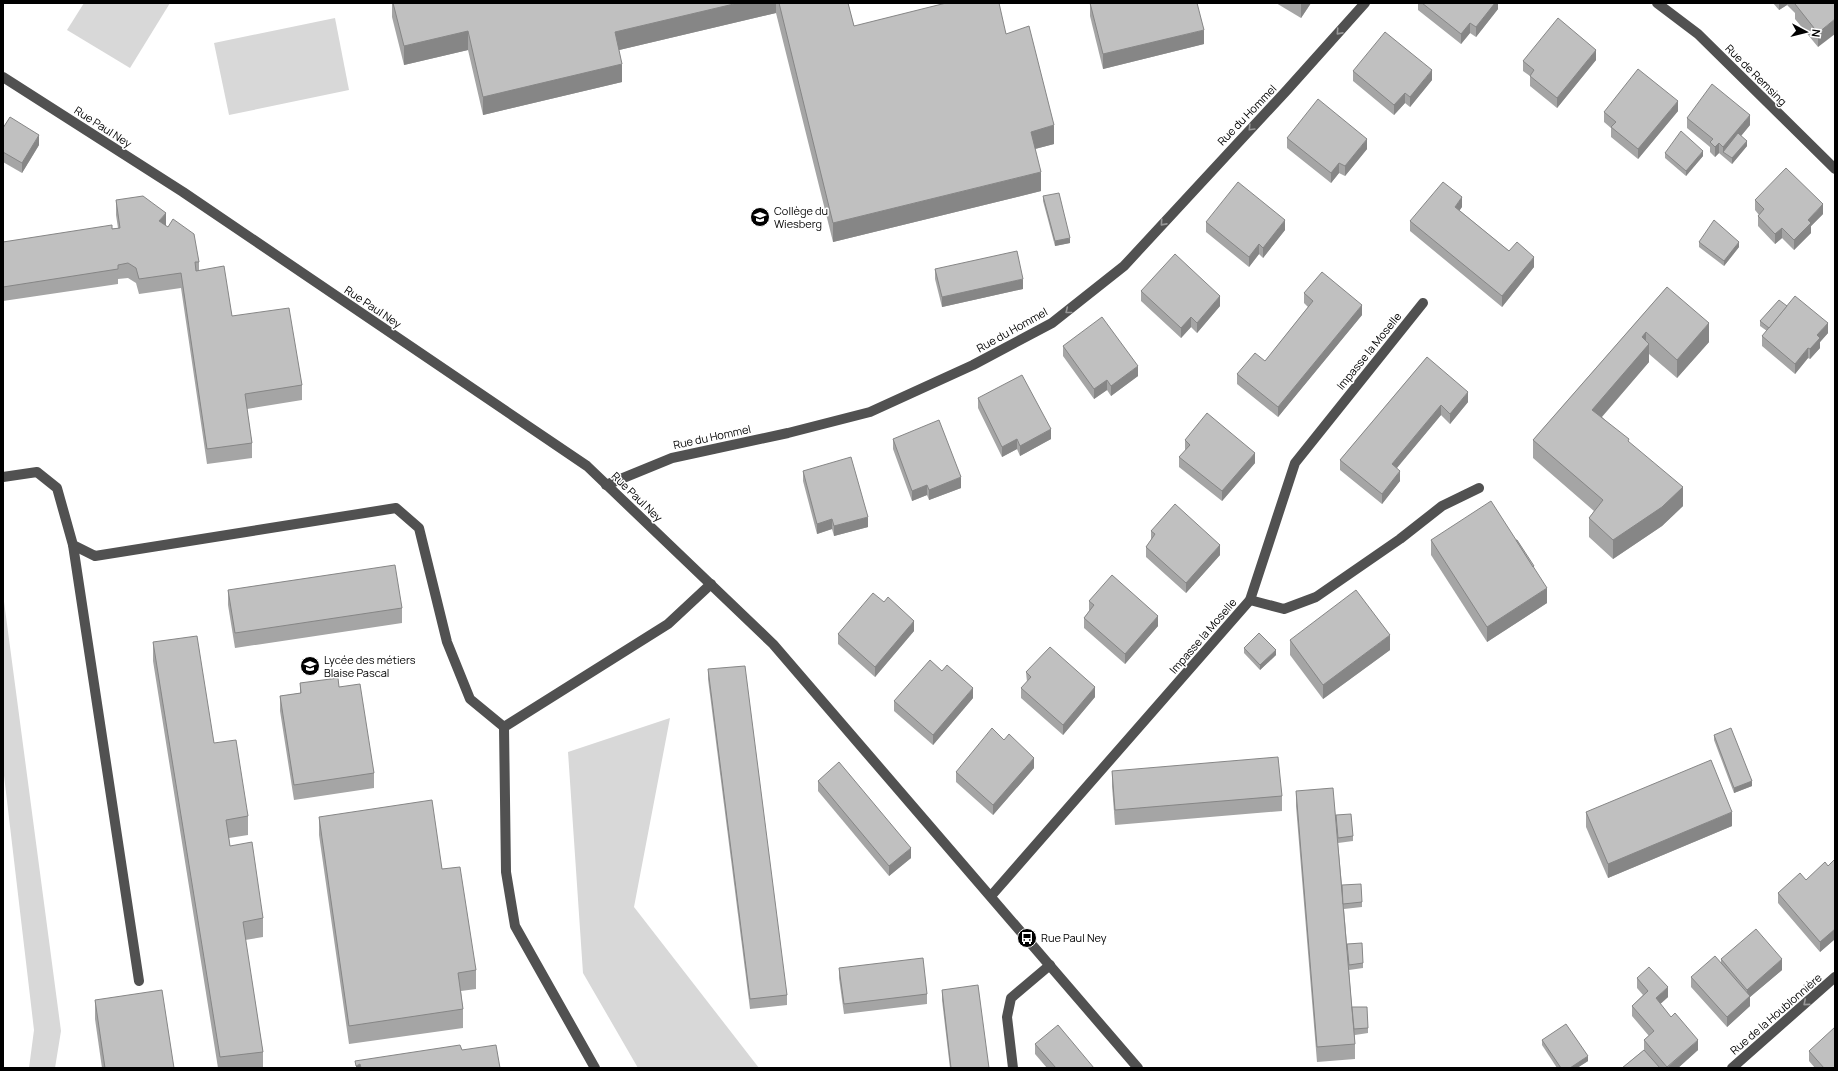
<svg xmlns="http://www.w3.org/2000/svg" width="1838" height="1071" viewBox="0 0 1838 1071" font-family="Manrope,sans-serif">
<rect width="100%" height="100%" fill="#fff"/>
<g fill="#d8d8d8">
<polygon points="84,3 170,3 130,68 67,30"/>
<polygon points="335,18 349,90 229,115 214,43"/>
<polygon points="3,594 61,1031 55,1068 29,1068 34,1030 3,767"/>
<polygon points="670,718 634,907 759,1068 638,1068 583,973 568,752"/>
</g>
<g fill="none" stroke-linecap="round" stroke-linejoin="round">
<g stroke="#515151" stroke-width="10">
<polyline points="1657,3 1698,34 1835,169"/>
<polyline points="3,77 183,192 587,466 773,644 1138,1068"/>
<polyline points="3,477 37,472 57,488 73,545 95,556 396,508 419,528 447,642 470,699 504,727"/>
<polyline points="606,485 672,458 788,433 870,412 973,365 1052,323 1124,266 1287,90 1365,3"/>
<polyline points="73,545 139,981"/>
<polyline points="1250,600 1284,609 1316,597 1400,539 1442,506 1479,488"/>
<polyline points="991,896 1250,600 1295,463 1423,303"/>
<polyline points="595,1068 515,926 506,872 504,727 668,624 711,584"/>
<polyline points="1013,1068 1007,1017 1011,998 1050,965"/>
<polyline points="1732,1068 1835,977"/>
</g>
</g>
<g fill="#a5a5a5">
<polygon points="392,3 848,3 854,26 1006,34 1054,144 1035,149 1041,191 833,242 776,13 619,50 622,82 483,115 468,50 404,65 392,17"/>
<polygon points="1090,3 1204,44 1103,69 1090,16"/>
<polygon points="1276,3 1311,3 1301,18"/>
<polygon points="1418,3 1498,3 1498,9 1476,37 1470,33 1461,44 1418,10"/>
<polygon points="1773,3 1835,3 1818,47 1795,19 1795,13 1787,5 1779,10"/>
<polygon points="1596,60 1557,108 1530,86 1530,76 1523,71 1523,61"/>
<polygon points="1353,71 1432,80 1410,107 1405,103 1394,115 1353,81"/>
<polygon points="1678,111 1638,159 1611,137 1611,128 1604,122 1604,112"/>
<polygon points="1687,118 1750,125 1741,136 1747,146 1732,164 1719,153 1715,157 1710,152 1710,147 1687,128"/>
<polygon points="3,128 39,145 22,173 3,162"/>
<polygon points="1287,138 1367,149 1345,176 1339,173 1331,183 1287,148"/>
<polygon points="1665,153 1703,156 1686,176 1665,158"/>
<polygon points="1043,196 1070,243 1055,246 1043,201"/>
<polygon points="116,200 166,226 199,262 199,271 232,316 302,385 302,400 247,409 252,443 252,458 207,464 181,288 139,294 136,283 128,278 118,279 118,284 3,301 3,242 118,228 116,215"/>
<polygon points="1755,200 1823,214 1811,226 1811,233 1794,250 1782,238 1775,244 1758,226 1758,216 1759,215 1755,210"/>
<polygon points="1462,207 1459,210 1509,251 1534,267 1502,307 1410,231 1410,221"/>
<polygon points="1206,222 1285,230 1263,258 1259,254 1249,267 1206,232"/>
<polygon points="1699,242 1739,247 1724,266 1699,247"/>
<polygon points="935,269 1023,289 942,307 935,279"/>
<polygon points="1667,287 1709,342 1677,378 1649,354 1649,362 1602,417 1629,442 1683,506 1662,526 1613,559 1589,537 1589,518 1594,511 1533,458 1533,440"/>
<polygon points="1141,291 1220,306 1197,333 1191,327 1181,338 1141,301"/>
<polygon points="1304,293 1362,315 1278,417 1237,384 1237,374 1265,361 1308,307 1304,303"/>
<polygon points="1787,306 1828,333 1820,342 1820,348 1810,359 1808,358 1795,374 1762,346 1762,336 1767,331 1760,326 1760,321"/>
<polygon points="1063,346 1138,376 1111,396 1107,390 1094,399 1063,356"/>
<polygon points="1427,357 1468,402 1450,424 1441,415 1415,446 1396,468 1400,481 1382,504 1340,470 1340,460"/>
<polygon points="978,398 1051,439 1020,456 1017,449 1002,457 978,408"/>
<polygon points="893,439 961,488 929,500 927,495 912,501 893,449"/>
<polygon points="1185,440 1255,463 1222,501 1179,467 1179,457 1185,451"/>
<polygon points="803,471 868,527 834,536 832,529 817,534 803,481"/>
<polygon points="1151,531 1220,555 1186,593 1146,557 1146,547 1151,541"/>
<polygon points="1431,540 1534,568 1547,603 1487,642 1431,555"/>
<polygon points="228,590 402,608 402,623 235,648 228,605"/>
<polygon points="1089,601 1158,626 1125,664 1084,628 1084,618 1089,611"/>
<polygon points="884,602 914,631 875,677 838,644 838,634"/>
<polygon points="1290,640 1390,650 1323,699 1290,655"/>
<polygon points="153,642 214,743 248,816 248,835 229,838 230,846 263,918 263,937 245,940 263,1052 263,1068 218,1068 153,661"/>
<polygon points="1244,648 1276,655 1260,670 1244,653"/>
<polygon points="708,669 787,995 787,1005 750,1009 708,679"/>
<polygon points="1026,672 1095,697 1063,735 1021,698 1021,688 1027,682"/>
<polygon points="300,683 339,687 374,773 374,788 294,800 280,711 280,696 300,693"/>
<polygon points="973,698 933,745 894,711 894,701"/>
<polygon points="1714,735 1752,786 1734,793 1714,740"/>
<polygon points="1034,768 993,815 956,782 956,772"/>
<polygon points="1112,771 1282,796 1282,811 1115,825 1112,786"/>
<polygon points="818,781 911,858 889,876 818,791"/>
<polygon points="1296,791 1336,815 1353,836 1353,841 1338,843 1342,885 1362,902 1362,907 1344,909 1347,944 1363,963 1363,968 1349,970 1352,1007 1368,1028 1368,1033 1355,1035 1355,1059 1317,1062 1296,806"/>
<polygon points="1586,812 1732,826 1608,878 1586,827"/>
<polygon points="319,817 442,869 476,970 476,989 461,991 463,1009 463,1028 349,1044 319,835"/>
<polygon points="1835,859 1835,939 1820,952 1778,903 1778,893 1806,880 1828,866"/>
<polygon points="1721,959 1782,970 1750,997 1750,1006 1727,1027 1691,987 1691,977 1721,962"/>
<polygon points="839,968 927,994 927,1004 844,1014 839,978"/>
<polygon points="1637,978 1668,997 1660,1004 1698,1050 1678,1068 1622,1068 1644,1050 1644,1040 1649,1036 1632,1016 1632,1006 1643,995 1637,988"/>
<polygon points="942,990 989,1068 950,1068 942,1000"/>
<polygon points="95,1000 174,1068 102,1068 95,1019"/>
<polygon points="1542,1040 1588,1061 1577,1068 1557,1068 1542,1045"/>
<polygon points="1035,1044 1094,1068 1047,1068 1035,1054"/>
<polygon points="1809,1051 1835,1068 1815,1068 1809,1061"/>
</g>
<g fill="#868686">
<polygon points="738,3 776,3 776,13 615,51 615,32"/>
<polygon points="1301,3 1311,3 1301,18"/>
<polygon points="1495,3 1498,3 1498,9 1476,37 1476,27"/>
<polygon points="1779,3 1787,3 1787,5 1779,10"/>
<polygon points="1835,19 1835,34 1818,47 1818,33"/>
<polygon points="1470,23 1470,33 1461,44 1461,34"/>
<polygon points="1204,30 1204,44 1103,69 1103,54"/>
<polygon points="468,31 468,50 404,65 404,46"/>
<polygon points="1596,50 1596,60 1557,108 1557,98"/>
<polygon points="622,64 622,82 483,115 483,97"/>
<polygon points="1432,70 1432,80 1410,107 1410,97"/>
<polygon points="1405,93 1405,103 1394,115 1394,105"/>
<polygon points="1678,101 1678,111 1638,159 1638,149"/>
<polygon points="1750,115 1750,125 1726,154 1723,152 1723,157 1723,147"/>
<polygon points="1054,125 1054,144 1031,150 1031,132"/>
<polygon points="39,135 39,145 22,173 22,163"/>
<polygon points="1367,139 1367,149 1345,176 1345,166"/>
<polygon points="1747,141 1747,146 1732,164 1732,158"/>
<polygon points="1719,143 1719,153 1715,157 1715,147"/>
<polygon points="1703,151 1703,156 1686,176 1686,171"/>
<polygon points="1339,163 1339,173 1331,183 1331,173"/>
<polygon points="1041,172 1041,191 833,242 833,223"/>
<polygon points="1462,197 1462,207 1455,217 1455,207"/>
<polygon points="1823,204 1823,214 1811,226 1811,233 1794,250 1794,240 1808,220"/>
<polygon points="166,213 166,227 159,221"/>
<polygon points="1285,220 1285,230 1263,258 1263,248"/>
<polygon points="1782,228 1782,238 1775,244 1775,234"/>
<polygon points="1070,238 1070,243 1055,246 1055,241"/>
<polygon points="1739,242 1739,247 1724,266 1724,261"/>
<polygon points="1259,244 1259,254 1249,267 1249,257"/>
<polygon points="1534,257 1534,267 1502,307 1502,296"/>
<polygon points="1023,279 1023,289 942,307 942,297"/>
<polygon points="1220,296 1220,306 1197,333 1197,323"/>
<polygon points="1362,305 1362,315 1278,417 1278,407"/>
<polygon points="1191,317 1191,327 1181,338 1181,328"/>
<polygon points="1709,323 1709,342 1677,378 1677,360"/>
<polygon points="1828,323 1828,333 1820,342 1820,348 1810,359 1810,349 1817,335"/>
<polygon points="1646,332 1646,347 1649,344 1649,362 1592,428 1592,410 1642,337"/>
<polygon points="1808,348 1808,358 1795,374 1795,364"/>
<polygon points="1138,366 1138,376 1111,396 1111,386"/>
<polygon points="1107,380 1107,390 1094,399 1094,389"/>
<polygon points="1468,392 1468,402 1450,424 1450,414"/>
<polygon points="1441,405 1441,415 1392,474 1392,464"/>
<polygon points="1051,429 1051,439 1020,456 1020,446"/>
<polygon points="1017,439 1017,449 1002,457 1002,447"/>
<polygon points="1255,453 1255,463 1222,501 1222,491"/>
<polygon points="1400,471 1400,481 1382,504 1382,494"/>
<polygon points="961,477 961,488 929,500 929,490"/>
<polygon points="927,485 927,495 912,501 912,491"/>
<polygon points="1683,487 1683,506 1662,526 1613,559 1613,540"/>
<polygon points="868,517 868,527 834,536 834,526"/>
<polygon points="832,519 832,529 817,534 817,524"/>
<polygon points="1220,545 1220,555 1186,593 1186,583"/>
<polygon points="1547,588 1547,603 1487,642 1487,627"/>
<polygon points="1158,616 1158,626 1125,664 1125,654"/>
<polygon points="914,621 914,631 875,677 875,667"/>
<polygon points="1390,635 1390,650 1323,699 1323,685"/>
<polygon points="1276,650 1276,655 1260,670 1260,665"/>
<polygon points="1095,687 1095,697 1063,735 1063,725"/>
<polygon points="973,688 973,698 933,745 933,735"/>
<polygon points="1034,758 1034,768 993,815 993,805"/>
<polygon points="1752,781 1752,786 1734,793 1734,788"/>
<polygon points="1732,812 1732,826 1608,878 1608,864"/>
<polygon points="911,848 911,858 889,876 889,866"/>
<polygon points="1835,929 1835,939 1820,952 1820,942"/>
<polygon points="1782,959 1782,970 1750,997 1750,1006 1727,1027 1727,1017 1747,998 1747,990"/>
<polygon points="1668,987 1668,997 1656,1008 1656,998"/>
<polygon points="1698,1040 1698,1050 1678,1068 1667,1068"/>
<polygon points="1588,1056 1588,1061 1577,1068 1570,1068"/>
<polygon points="360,1064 360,1068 356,1068 356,1066"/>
</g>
<g fill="#c0c0c0" stroke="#868686">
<polygon points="393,3 738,3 615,32 622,64 483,97 468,31 404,46"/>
<polygon points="779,3 848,3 854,26 946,3 999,3 1006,34 1029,26 1054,125 1031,132 1041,172 833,223"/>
<polygon points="1090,3 1197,3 1204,30 1103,54"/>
<polygon points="1422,3 1495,3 1476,27 1470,23 1461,34"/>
<polygon points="1797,3 1835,3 1835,19 1818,33 1795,4"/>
<polygon points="1558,18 1596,50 1557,98 1530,76 1534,70 1523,61"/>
<polygon points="1385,32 1432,70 1410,97 1405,93 1394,105 1353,71"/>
<polygon points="1638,69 1678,101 1638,149 1611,127 1616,122 1604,112"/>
<polygon points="1712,84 1750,115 1723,147 1719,143 1715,147 1710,142 1713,139 1687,118"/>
<polygon points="1318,99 1367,139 1345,166 1339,163 1331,173 1287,138"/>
<polygon points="10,117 39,135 22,163 3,152 3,128"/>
<polygon points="1681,131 1703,151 1686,171 1665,153"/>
<polygon points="1738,133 1747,141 1732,158 1723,152"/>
<polygon points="1786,168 1823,204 1808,220 1811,223 1794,240 1782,228 1775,234 1758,216 1764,209 1755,200"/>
<polygon points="1238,182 1285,220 1263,248 1259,244 1249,257 1206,222"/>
<polygon points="1443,182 1462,197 1455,207 1509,251 1517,242 1534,257 1502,296 1410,221"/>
<polygon points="1059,193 1070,238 1055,241 1043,196"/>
<polygon points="143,196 166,213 159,221 168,227 173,219 194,234 199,262 195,262 196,271 224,266 232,316 289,308 302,385 245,394 252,443 207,449 181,273 139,279 136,268 128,263 118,265 118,269 3,287 3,242 112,225 112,229 120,228 116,200"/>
<polygon points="1714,220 1739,242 1724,261 1699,242"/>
<polygon points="1017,251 1023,279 942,297 935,269"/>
<polygon points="1175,254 1220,296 1197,323 1191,317 1181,328 1141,291"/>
<polygon points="1322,272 1362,305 1278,407 1237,374 1255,353 1265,361 1313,301 1304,293"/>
<polygon points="1667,287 1709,323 1677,360 1646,332 1642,337 1649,344 1592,410 1629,439 1628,441 1683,487 1662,507 1613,540 1589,518 1603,500 1533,440"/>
<polygon points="1795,296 1828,323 1817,335 1820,338 1810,349 1808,348 1795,364 1762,336"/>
<polygon points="1779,300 1787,306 1769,328 1760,321"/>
<polygon points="1102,317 1138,366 1111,386 1107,380 1094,389 1063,346"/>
<polygon points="1427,357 1468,392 1450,414 1441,405 1415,436 1392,464 1400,471 1382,494 1340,460"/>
<polygon points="1022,375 1051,429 1020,446 1017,439 1002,447 978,398"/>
<polygon points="1207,413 1255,453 1222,491 1179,457 1190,445 1185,440"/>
<polygon points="939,420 961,477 929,490 927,485 912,491 893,439"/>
<polygon points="851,457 868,517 834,526 832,519 817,524 803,471"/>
<polygon points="1491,501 1547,588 1487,627 1431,540"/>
<polygon points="1175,504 1220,545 1186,583 1146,547 1155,534 1151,531"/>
<polygon points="1516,540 1517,540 1534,566 1533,567"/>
<polygon points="395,565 402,608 235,633 228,590"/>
<polygon points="1112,575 1158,616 1125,654 1084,618 1094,605 1089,601"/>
<polygon points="1356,590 1390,635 1323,685 1290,640"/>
<polygon points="873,593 884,602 888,597 914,621 875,667 838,634"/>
<polygon points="1259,633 1276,650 1260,665 1244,648"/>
<polygon points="197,636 214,743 236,740 248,816 226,820 230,846 252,842 263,918 243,922 263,1052 220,1057 153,642"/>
<polygon points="1050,647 1095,687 1063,725 1021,688 1031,677 1026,672"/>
<polygon points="930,660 942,671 947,665 973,688 933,735 894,701"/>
<polygon points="745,666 787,995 750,999 708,669"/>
<polygon points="338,678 339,687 360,684 374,773 294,785 280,696 301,693 300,683"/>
<polygon points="992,728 1004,740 1009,734 1034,758 993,805 956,772"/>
<polygon points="1731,728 1752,781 1734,788 1714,735"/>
<polygon points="1278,757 1282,796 1115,810 1112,771"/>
<polygon points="1711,760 1732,812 1608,864 1586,812"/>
<polygon points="839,762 911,848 889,866 818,781"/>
<polygon points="1333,788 1355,1044 1317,1047 1296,791"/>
<polygon points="432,800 442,869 460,867 476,970 458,973 463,1009 349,1026 319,817"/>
<polygon points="1351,814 1353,836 1338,838 1336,815"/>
<polygon points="1835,859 1835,929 1820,942 1778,893 1800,873 1806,880 1825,862 1828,866"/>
<polygon points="1361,884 1362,902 1343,904 1342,885"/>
<polygon points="1756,929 1782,959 1747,990 1721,959"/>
<polygon points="1362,943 1363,963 1349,965 1347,944"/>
<polygon points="1715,956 1750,996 1727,1017 1691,977"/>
<polygon points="923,958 927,994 844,1004 839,968"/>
<polygon points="1649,967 1668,987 1656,998 1671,1017 1675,1013 1698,1040 1667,1067 1644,1040 1654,1031 1632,1006 1648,991 1637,978"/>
<polygon points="978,985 989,1068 951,1068 942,990"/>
<polygon points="162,990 174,1068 105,1068 95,1000"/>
<polygon points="1352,1007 1367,1007 1368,1028 1354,1029"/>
<polygon points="1566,1024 1588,1056 1570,1068 1561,1068 1542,1040"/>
<polygon points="1058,1025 1094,1068 1056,1068 1035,1044"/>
<polygon points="1835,1027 1835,1068 1824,1068 1809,1051"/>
<polygon points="460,1045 462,1050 496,1045 500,1068 361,1068 360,1064 356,1066 355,1061"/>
<polygon points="1644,1050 1660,1068 1622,1068"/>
</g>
<defs><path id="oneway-chevron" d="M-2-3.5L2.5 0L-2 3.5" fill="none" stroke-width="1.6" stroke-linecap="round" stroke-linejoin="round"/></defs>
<g stroke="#979797">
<use href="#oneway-chevron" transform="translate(1339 32) rotate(132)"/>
<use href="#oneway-chevron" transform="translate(1251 128) rotate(134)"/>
<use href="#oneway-chevron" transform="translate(1163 223) rotate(132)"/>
<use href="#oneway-chevron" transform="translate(1068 311) rotate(141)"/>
<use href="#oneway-chevron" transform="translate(1806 1003) rotate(139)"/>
</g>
<defs>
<symbol id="school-disc" viewBox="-11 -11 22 22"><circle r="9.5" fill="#000" stroke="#fff"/><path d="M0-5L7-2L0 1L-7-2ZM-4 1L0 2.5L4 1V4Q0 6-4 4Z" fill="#fff"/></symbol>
<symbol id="bus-disc" viewBox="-11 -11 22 22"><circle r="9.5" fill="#000" stroke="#fff"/><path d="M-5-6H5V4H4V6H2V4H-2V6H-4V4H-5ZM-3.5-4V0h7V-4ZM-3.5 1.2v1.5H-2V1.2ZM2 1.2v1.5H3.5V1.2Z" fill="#fff"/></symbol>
</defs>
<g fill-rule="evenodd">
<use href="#school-disc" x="749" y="206" width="22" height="22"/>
<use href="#school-disc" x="299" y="655" width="22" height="22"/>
<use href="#bus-disc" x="1016" y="927" width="22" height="22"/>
</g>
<g text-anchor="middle" stroke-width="3" stroke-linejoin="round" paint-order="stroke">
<g font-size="11" fill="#000" stroke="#fff">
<text transform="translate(1756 75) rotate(45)" y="4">Rue de Remsing</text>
<text transform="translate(1247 115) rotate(-46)" y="4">Rue du Hommel</text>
<text transform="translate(103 127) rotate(33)" y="4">Rue Paul Ney</text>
<text transform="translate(373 307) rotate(34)" y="4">Rue Paul Ney</text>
<text transform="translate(1012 330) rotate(-29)" y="4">Rue du Hommel</text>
<text transform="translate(1369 351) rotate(-51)" y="4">Impasse la Moselle</text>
<text transform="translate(712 437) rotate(-12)" y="4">Rue du Hommel</text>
<text transform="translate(637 497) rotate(44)" y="4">Rue Paul Ney</text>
<text transform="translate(1203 636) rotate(-49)" y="4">Impasse la Moselle</text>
<text transform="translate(1776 1014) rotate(-41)" y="4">Rue de la Houblonnière</text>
</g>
<g font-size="11" fill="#000" stroke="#fff" text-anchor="start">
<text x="774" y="215">Collège du<tspan x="774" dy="13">Wiesberg</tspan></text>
<text x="324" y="664">Lycée des métiers<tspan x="324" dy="13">Blaise Pascal</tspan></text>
<text x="1041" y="942">Rue Paul Ney</text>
</g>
</g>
<rect width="1838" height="1071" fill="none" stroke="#000000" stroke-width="8"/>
<g transform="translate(1806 32) rotate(97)" stroke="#ffffff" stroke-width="3" paint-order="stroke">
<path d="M0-3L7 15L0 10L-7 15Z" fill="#000000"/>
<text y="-6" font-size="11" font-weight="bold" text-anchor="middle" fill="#000000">N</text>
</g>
</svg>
